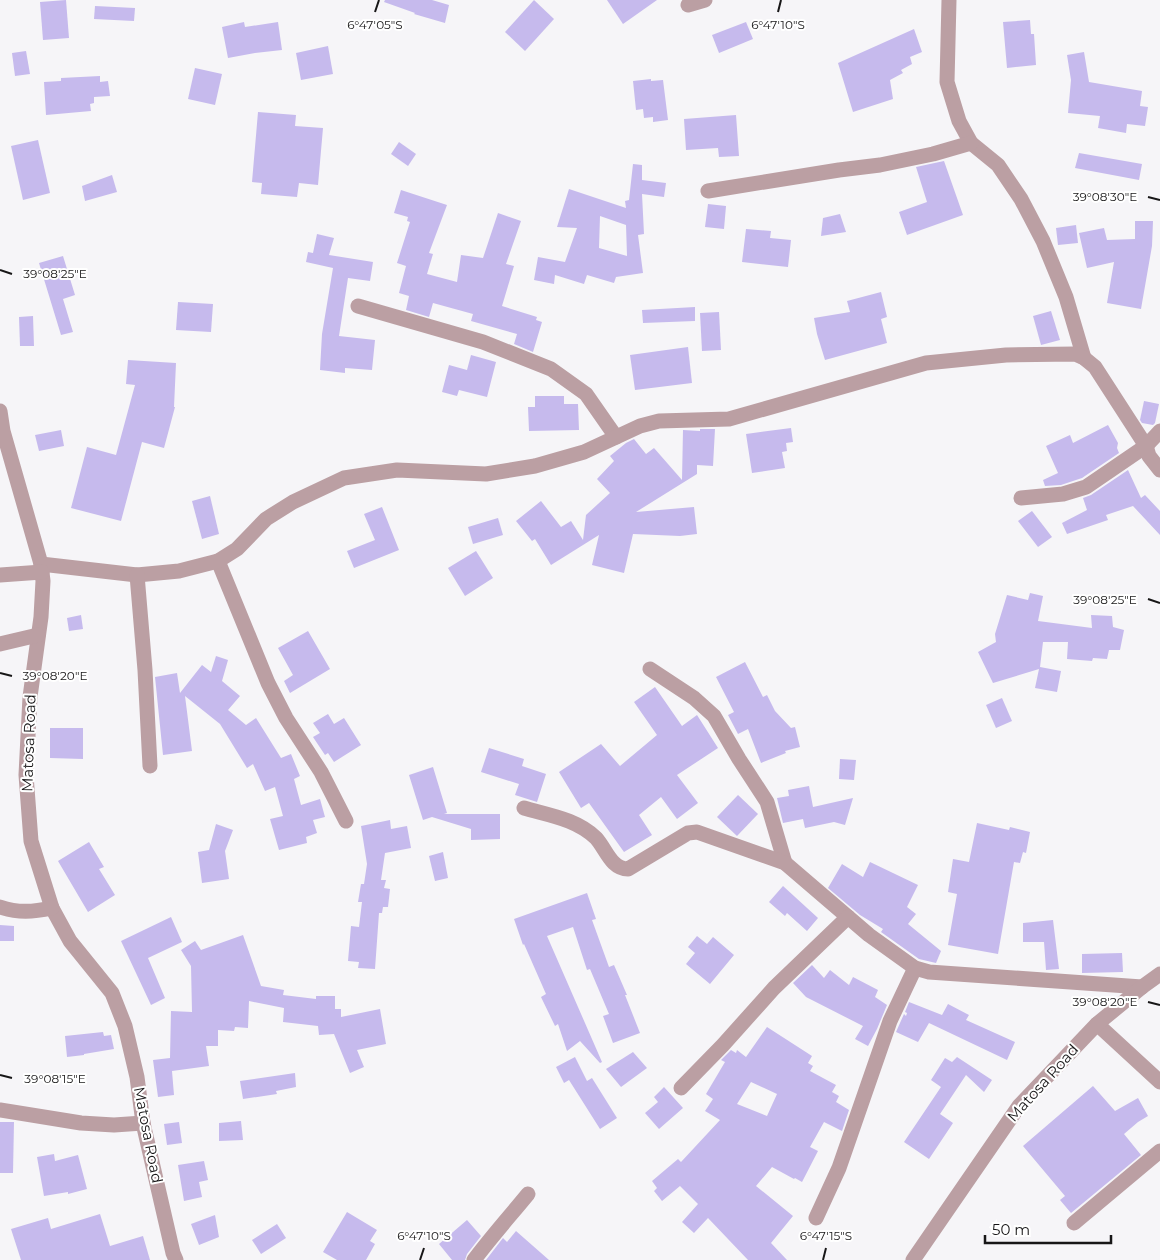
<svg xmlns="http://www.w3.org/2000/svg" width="1160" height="1260" viewBox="0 0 1160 1260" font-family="Montserrat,sans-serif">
<rect width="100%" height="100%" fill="#f6f5f8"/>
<g fill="#c6baed" fill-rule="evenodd">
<polygon points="66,0 69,38 43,40 40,2"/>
<polygon points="385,0 432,0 449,5 445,23 414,14 415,13 384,2"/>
<polygon points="534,0 554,19 525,51 505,32"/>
<polygon points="607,0 657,0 623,24"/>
<polygon points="95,6 135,8 134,21 94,19"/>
<polygon points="1030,20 1031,34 1034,34 1036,65 1007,68 1003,22"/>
<polygon points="244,22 245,27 278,22 282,50 255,53 228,58 222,27"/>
<polygon points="746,22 753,39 719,53 712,35"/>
<polygon points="914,29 922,52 910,57 912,64 901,70 903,73 890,80 893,99 853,112 838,63"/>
<polygon points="328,46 333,74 301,80 296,53"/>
<polygon points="26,51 30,74 15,76 12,53"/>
<polygon points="1084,52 1089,82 1142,91 1140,106 1148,107 1145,126 1127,124 1126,133 1098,128 1100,116 1068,113 1071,80 1067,55"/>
<polygon points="195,68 222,74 215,105 188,99"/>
<polygon points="100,76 100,82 108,81 110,96 94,97 94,103 90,104 91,111 46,115 44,82 61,81 61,78"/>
<polygon points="651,79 651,81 663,80 668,120 653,122 653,117 644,118 643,109 636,110 633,81"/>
<polygon points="258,112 296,115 295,126 323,128 318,185 299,183 297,197 261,194 262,183 252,182"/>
<polygon points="736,115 739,156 719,157 718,148 686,150 684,119"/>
<polygon points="38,140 50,193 23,200 11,146"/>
<polygon points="399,142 416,154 408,166 391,154"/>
<polygon points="1079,153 1142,164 1139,180 1075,168"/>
<polygon points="944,161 963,215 907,235 899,212 927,202 916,167"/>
<path d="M633,164l9,1v15l24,3 -2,14 -22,-3 2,40 -6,1 5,38 -27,4 -2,6 -27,-8 -3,9 -29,-9 -1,9 -20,-4 4,-23 27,5 12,-34 -20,-1 12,-38 57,19 -1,-7 4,-1zM600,216l26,9 1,31 -28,-8z"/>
<polygon points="112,175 117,192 85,201 82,186"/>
<polygon points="401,190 447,205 429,253 433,254 427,274 457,282 461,255 483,258 498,213 521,221 506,264 514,266 502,306 537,317 536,320 542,322 533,352 514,344 517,334 471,321 473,314 433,303 429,317 406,310 409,296 399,293 406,266 397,263 410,222 407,221 408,217 394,213"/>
<polygon points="708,204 726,206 724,229 705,227"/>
<polygon points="840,214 846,232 821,236 823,218"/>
<polygon points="1135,221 1153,221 1152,246 1141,309 1107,303 1114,262 1087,268 1079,233 1104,228 1107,240 1135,239"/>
<polygon points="1076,225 1078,243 1058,245 1056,228"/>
<polygon points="746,229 771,231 770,238 791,240 788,267 742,262"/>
<polygon points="317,234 334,238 329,255 373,262 370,281 348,278 339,336 375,340 372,370 345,368 345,373 320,370 322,334 333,268 306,262 308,252 313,253"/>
<polygon points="63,256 75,295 63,299 73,332 61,335 39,263"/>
<polygon points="881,292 887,317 881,319 887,343 825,360 817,334 814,318 850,312 847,301"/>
<polygon points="178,302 213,304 211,332 176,330"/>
<polygon points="695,307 695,321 643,323 642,310"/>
<polygon points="1051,311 1060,340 1041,345 1033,316"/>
<polygon points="719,312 721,350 702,351 700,313"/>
<polygon points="33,316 34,346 20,346 19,317"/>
<polygon points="688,347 692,383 635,390 630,355"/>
<polygon points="471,355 496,362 487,397 459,390 457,396 442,392 449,365 467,370"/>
<polygon points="128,360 176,363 174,407 175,407 164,448 142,442 121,521 71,508 87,447 116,455 135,385 126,384"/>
<polygon points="535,396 564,396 564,404 578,404 579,430 529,431 528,407 535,407"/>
<polygon points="1144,401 1159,404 1155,423 1153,425 1142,423 1140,420"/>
<polygon points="1108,425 1118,443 1117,448 1119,453 1082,478 1061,485 1045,486 1043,480 1058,473 1046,446 1070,435 1073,443"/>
<polygon points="791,428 793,442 786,443 787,451 782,452 785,468 752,473 746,434"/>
<polygon points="700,429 715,429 713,466 697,465 697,474 636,512 694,507 697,534 680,536 633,534 624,573 592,565 599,535 551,565 535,539 532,541 516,521 541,501 561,527 571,521 583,540 586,515 610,493 597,479 614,461 610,456 626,443 634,439 646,454 654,448 682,480 683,430 700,431"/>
<polygon points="61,430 64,446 39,451 35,435"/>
<polygon points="1128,470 1141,498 1145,495 1160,511 1160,535 1133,506 1106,515 1108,520 1067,534 1062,523 1087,510 1083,498 1091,495"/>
<polygon points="210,496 219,534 202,539 192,501"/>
<polygon points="382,507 399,550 354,568 347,551 375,540 364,514"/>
<polygon points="1032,511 1052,537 1038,547 1018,521"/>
<polygon points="498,518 503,535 473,544 468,527"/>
<polygon points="476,551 493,578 465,596 448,568"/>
<polygon points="1030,593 1043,596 1038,621 1092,628 1091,615 1112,616 1113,627 1124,630 1120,650 1109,650 1107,659 1093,658 1092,661 1067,659 1068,642 1043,642 1040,667 1061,671 1057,692 1035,688 1039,669 993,683 978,652 996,642 995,634 1007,595 1028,600"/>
<polygon points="81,615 83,629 69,631 67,618"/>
<polygon points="308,631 330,669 290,693 284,681 293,675 278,648"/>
<polygon points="216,656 228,660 222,681 240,696 228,710 246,725 256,718 281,758 291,754 300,776 294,779 301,805 320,799 325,817 313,820 317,833 306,837 307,843 279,850 270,819 283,816 275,787 265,791 253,764 247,768 220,724 185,696 192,751 163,755 155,677 177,673 180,693 202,665 211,672"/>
<polygon points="745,662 763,697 767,695 775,711 791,728 795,727 800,747 785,751 786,753 761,763 748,729 738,734 728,715 734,712 716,677"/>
<polygon points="655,687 682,726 697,715 718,748 677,775 698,803 677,819 661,797 639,815 652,835 624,852 589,803 581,808 559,772 601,744 620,766 657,735 634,702"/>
<polygon points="1002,698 1012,721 996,728 986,705"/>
<polygon points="328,714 334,724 344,718 361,745 334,762 328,753 325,755 313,737 320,733 313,723"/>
<polygon points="50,728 83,728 83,759 50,758"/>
<polygon points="489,748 524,759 522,766 546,774 537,802 515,795 519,784 481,772"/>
<polygon points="840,759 856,760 854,780 839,779"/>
<polygon points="433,767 447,813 444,814 500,814 500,839 471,840 471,829 432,817 423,820 409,775"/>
<polygon points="809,786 813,807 853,798 845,825 834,822 805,828 803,819 783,823 777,798 789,796 788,790"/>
<polygon points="738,795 758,814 737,836 717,817"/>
<polygon points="390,820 391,829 407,826 411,848 385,853 381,880 386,880 384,888 390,889 388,907 383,907 382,913 379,913 375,969 358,968 359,962 348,961 351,926 359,927 362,902 358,902 361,884 364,884 367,864 361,826"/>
<polygon points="977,823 1009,830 1010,827 1030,832 1026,853 1023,852 1020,863 1014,862 998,954 948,945 957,894 948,892 953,859 969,862"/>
<polygon points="216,824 233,830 225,851 229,879 202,883 198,852 209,850"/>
<polygon points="89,842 104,867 99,869 115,895 88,912 58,861"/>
<polygon points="443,852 448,878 435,881 429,856"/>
<polygon points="870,862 918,885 907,907 916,914 908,924 941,951 936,963 919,959 881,932 883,929 860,915 828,888 842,864 863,877"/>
<polygon points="783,886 818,918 807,931 787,913 785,916 769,902"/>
<polygon points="587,893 596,919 592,920 609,967 614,965 627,995 625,995 640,1033 613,1043 603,1016 609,1014 590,969 587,970 573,927 547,936 602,1062 600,1063 580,1041 567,1051 558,1024 555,1026 541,997 546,994 524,944 523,945 514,919"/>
<polygon points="171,917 182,942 148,958 165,998 151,1005 121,941"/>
<polygon points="1053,920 1059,969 1046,970 1044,942 1023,942 1023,923"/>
<polygon points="0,925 14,926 14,941 0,941"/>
<polygon points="243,935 261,986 284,990 283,995 316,999 316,996 335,996 335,1009 341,1009 341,1017 380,1009 386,1044 357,1050 364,1067 350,1073 334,1034 319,1035 318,1026 283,1022 284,1008 249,1001 248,1028 235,1027 234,1031 218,1030 218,1046 206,1046 209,1066 172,1071 174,1095 158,1097 153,1060 170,1058 171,1011 192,1012 191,966 181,950 195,941 201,950"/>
<polygon points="697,936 707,944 713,937 734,955 710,984 686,964 695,953 688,947"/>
<polygon points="1122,953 1123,972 1082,973 1082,954"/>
<polygon points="812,965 824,978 830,970 849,985 853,977 878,990 875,997 887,1005 877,1029 868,1046 855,1039 863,1026 806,997 793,983"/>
<polygon points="909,1002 942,1015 948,1004 969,1015 966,1020 1015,1042 1007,1060 929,1023 918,1042 896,1032 904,1014 906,1016 907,1013 905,1012"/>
<path d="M767,1027l45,29 -4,7 5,3 -3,5 26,14 -4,7 7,4 -3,6 13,8 -7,21 -18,-9 -14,25 8,4 -16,31 -7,-4 -1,1 -22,-12 -16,19 37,30 -22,27 16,17h-39l-40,-42 -14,15 -12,-11 16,-18 -18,-18 -18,15 -8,-10 3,-3 -5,-7 26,-22 3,3 39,-42 -15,-9 8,-12 -7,-5 19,-32 -4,-2 10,-10 5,3 1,-3 9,7zM751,1082l26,12 -10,22 -30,-12z"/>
<polygon points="103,1032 104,1036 111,1035 114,1049 84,1054 84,1055 67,1057 65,1036"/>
<polygon points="633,1052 647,1068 621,1087 606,1069"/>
<polygon points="575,1057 587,1081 592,1078 617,1118 600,1129 569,1080 564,1083 556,1067"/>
<polygon points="957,1057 992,1080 984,1092 966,1075 940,1114 953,1123 929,1159 904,1142 941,1087 931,1080 945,1058 952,1062"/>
<polygon points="295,1073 296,1087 276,1091 277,1094 243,1099 240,1081"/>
<polygon points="1093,1086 1115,1111 1138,1098 1148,1116 1138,1122 1124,1134 1141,1155 1071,1213 1060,1200 1065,1196 1023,1146"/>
<polygon points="664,1087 683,1108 659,1129 645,1113 658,1102 654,1097"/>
<polygon points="241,1121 243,1140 219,1141 219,1123"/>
<polygon points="0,1122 14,1122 13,1173 0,1173"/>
<polygon points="179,1122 182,1143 167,1145 164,1124"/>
<polygon points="54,1154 55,1161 78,1155 87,1189 68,1194 68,1192 44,1196 37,1157"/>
<polygon points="204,1161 208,1180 199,1182 202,1197 184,1201 178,1165"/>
<polygon points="347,1212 377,1230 370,1241 375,1244 366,1260 337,1260 323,1252"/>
<polygon points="100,1214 110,1246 143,1236 150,1260 21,1260 11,1229 48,1218 51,1229"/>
<polygon points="215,1215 219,1237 199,1245 191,1224"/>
<polygon points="467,1220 481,1236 467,1254 465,1260 452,1260 439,1244"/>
<polygon points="277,1224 286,1238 261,1254 252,1240"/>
<polygon points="516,1231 549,1260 486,1260 503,1238 507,1242"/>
</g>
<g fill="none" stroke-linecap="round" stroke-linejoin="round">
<g stroke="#bb9fa3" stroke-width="15">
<polyline points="949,0 947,82 959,121 971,143 998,165 1021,199 1043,241 1066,297 1084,358"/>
<polyline points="688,5 705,0"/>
<polyline points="708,191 839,170 880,165 933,154 971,143"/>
<polyline points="358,306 483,342 551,369 586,394 616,437"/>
<polyline points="0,411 3,431 41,564 43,581 41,617 30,697 26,775 31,841 52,908 70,941 112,993 125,1026 137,1077 143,1123 173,1253 176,1260"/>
<polyline points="1021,498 1063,494 1086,487 1146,446 1160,431"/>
<polyline points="218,561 268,683 286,718 321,772 346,821"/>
<polyline points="41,564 137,575 179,571 218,561 237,549 266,519 293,502 344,478 397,470 486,474 535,466 584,452 640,426 659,421 729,419 926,363 1006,355 1075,354 1084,358 1095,367 1146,446 1149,456 1160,470"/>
<polyline points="0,575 42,572"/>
<polyline points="137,575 145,670 150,766"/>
<polyline points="0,644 38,635"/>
<polyline points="650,669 694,698 714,716 739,759 767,802 785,863"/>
<path d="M524,808c24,7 53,11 72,30 10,11 15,31 32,31l60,-36 9,-1 88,31 84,72 46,33 14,4 213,15"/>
<path d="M0,907c18,6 33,5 52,1"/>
<polyline points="1097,1024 1160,1082"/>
<polyline points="681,1088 723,1045 774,988 848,917"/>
<polyline points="0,1110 81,1123 114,1125 143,1123"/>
<polyline points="816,1218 839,1168 890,1021 915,968"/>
<polyline points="1074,1223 1160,1151"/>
<path d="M474,1260c17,-23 36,-44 54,-66"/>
<polyline points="913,1260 1019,1106 1097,1024 1142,987 1160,974"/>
</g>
</g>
<path fill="none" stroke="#171617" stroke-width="2" d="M375,12l4,-12M778,12l3,-12M1148,197l12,3M0,270l12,4M1148,599l12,4M0,673l12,3M1148,1002l12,3M0,1075l12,3M420,1260l4,-12M823,1260l3,-12"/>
<g text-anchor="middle" stroke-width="4" stroke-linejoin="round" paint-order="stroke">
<g font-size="15" fill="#171617" stroke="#fff">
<text transform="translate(29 743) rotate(-88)" y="5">Matosa Road</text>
<text transform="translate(1043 1083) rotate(-48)" y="5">Matosa Road</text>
<text transform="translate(148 1135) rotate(79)" y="5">Matosa Road</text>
</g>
</g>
<g font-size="12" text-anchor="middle" fill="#171617" stroke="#fff" stroke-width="4" stroke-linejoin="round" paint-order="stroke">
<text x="375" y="29">6°47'05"S</text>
<text x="778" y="29">6°47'10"S</text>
<text x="1105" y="201">39°08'30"E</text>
<text x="55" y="278">39°08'25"E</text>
<text x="1105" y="604">39°08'25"E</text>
<text x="55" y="680">39°08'20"E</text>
<text x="1105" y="1006">39°08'20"E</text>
<text x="55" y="1083">39°08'15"E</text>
<text x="424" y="1240">6°47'10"S</text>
<text x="826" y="1240">6°47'15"S</text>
</g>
<path d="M985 1235v8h126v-8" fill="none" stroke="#171617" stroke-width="2.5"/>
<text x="992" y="1235" font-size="15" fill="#171617" stroke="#ffffff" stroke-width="4" paint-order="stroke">50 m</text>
</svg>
